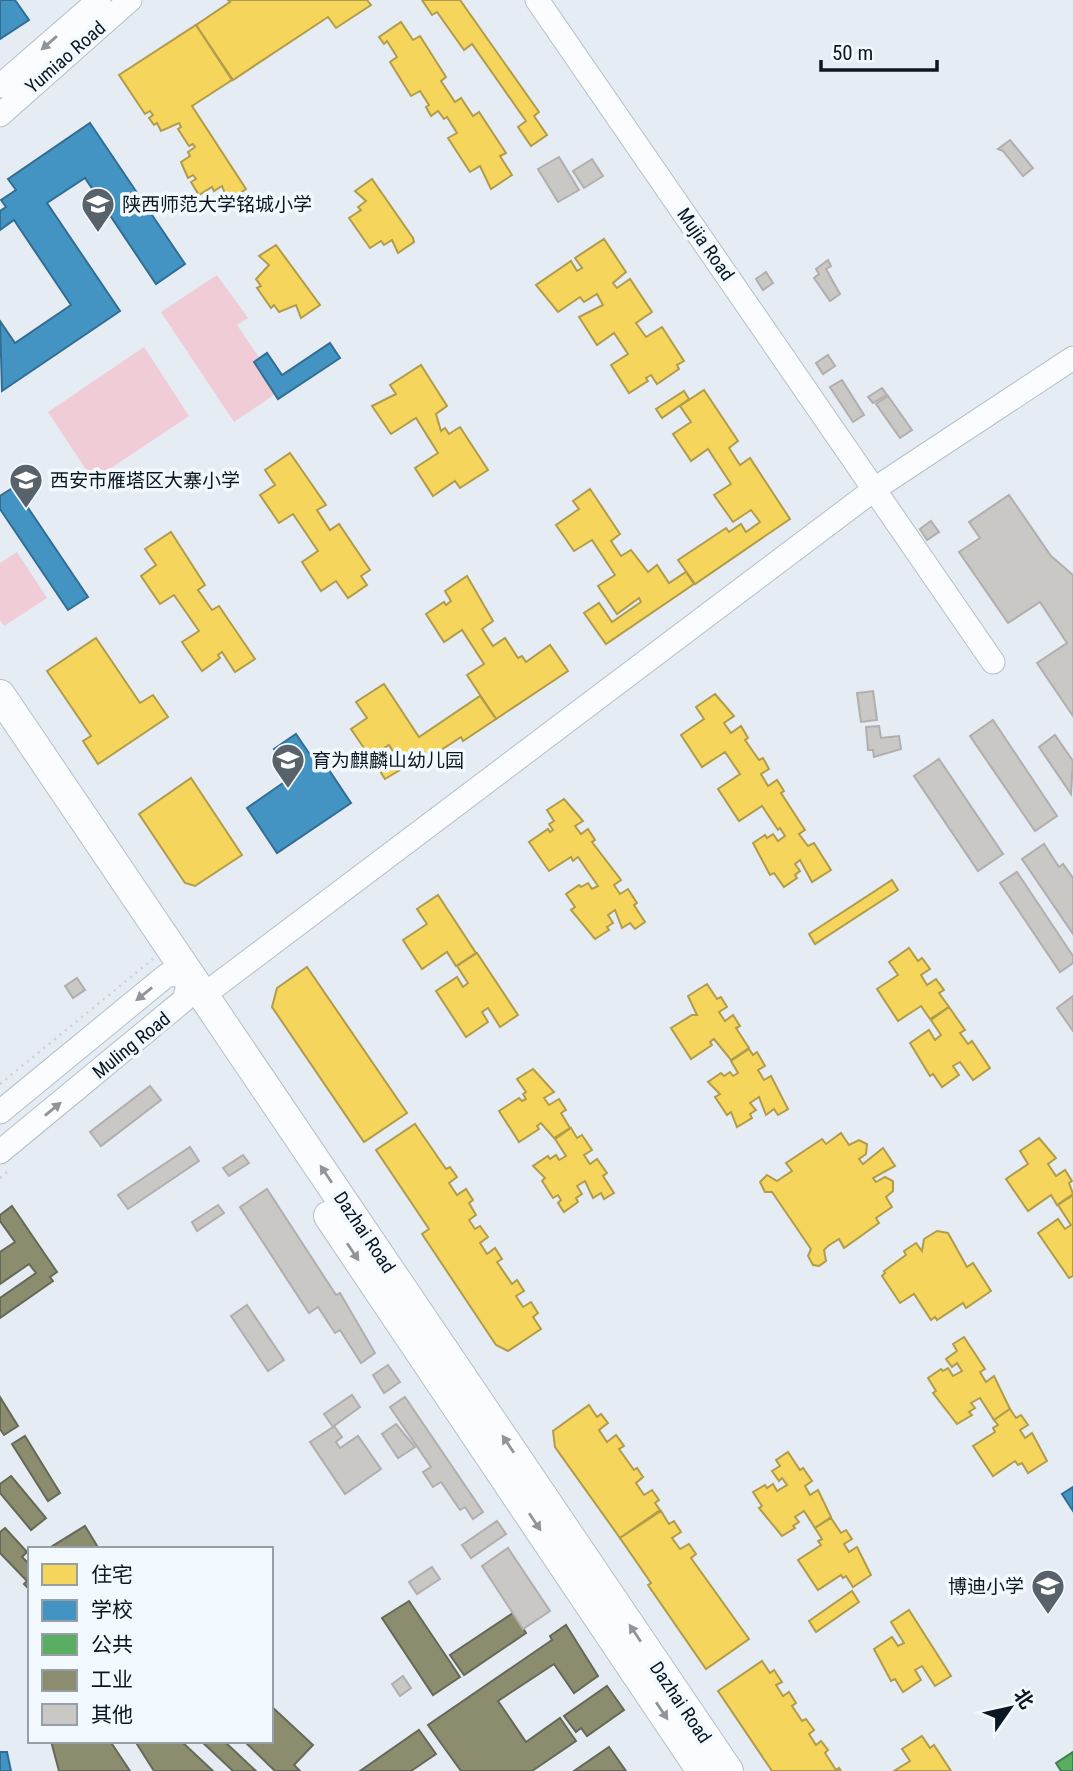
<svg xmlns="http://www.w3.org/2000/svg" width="1073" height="1771" viewBox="0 0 1073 1771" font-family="'Roboto Condensed','Noto Sans SC',sans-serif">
<rect width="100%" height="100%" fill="#e5ecf3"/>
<g fill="#f0ccd6">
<polygon points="217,275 248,318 237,325 281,390 234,422 161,312"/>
<polygon points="144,347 189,416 93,480 48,412"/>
<polygon points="17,552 47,598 4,626 0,620 0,563"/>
</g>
<g fill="#f6d55c" stroke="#b09c4b" stroke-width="2">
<polygon points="228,0 367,0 371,5 336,28 328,17 233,80 196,25 230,2"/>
<polygon points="422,0 460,0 539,112 534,116 547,135 531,146 518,127 526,121 472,44 464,50 437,12 432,15"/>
<polygon points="401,22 413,40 420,36 446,77 441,81 455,102 461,98 473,116 479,112 506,153 500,156 512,175 491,189 480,166 470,172 448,138 457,133 447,117 444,119 438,111 431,116 426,107 429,105 420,91 411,96 390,62 397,57 387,41 384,44 379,37"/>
<polygon points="196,25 232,80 192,106 246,189 228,201 222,186 214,191 212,187 199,195 191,182 196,179 193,175 188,178 181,162 190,156 188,152 195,147 193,144 189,146 178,129 181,127 179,123 161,131 157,123 154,125 149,118 153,115 150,111 145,114 119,75"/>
<polygon points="372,179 413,238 414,242 398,253 392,240 384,245 381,241 370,248 349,218 361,210 358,207 366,201 355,191"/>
<polygon points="604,239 626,272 613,283 617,288 630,279 652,312 636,323 646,337 662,327 684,361 677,365 679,369 657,384 651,375 646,378 648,381 629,393 611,365 628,354 614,333 597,345 579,317 603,305 597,294 584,302 580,297 558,312 536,285 571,261 577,271 582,268 575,258"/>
<polygon points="276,245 320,305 301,318 296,305 279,312 274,305 271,308 257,288 261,286 256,279 269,265 259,256"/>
<polygon points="421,365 447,406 436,414 441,431 445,428 449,434 460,427 488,470 460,488 455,481 433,496 415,468 438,453 416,418 391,434 372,406 396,394 390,385"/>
<polygon points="704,390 738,441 729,448 740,465 750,458 790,519 695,584 678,560 726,528 729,532 741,524 746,532 760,522 751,510 733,522 714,495 731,484 708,449 691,461 673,434 691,422 680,406"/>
<polygon points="684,391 689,399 662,418 656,409"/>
<polygon points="290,453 326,505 317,510 330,530 339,524 370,570 361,576 367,585 348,598 336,581 321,591 302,562 318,551 293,514 279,523 260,495 275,485 265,470"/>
<polygon points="590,489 620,534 611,541 621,556 631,550 648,572 657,565 669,583 686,572 694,584 606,644 584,613 599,603 612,622 641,602 639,598 617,614 598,586 615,575 592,540 574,551 556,525 579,509 573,501"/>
<polygon points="171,532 205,585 198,590 212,610 219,606 255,659 235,672 222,652 218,655 220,658 202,671 182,642 199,631 174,595 160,604 141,576 156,565 145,549"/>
<polygon points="467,576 493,621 482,629 493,646 505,638 518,658 522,656 526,662 550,645 568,671 496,719 467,675 484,664 462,630 444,642 426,614 444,602 446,605 451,601 445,591"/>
<polygon points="96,638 140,703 153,695 168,717 98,764 83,741 91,736 47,671"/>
<polygon points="384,684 419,737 480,696 496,719 463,741 461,737 432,756 430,752 385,779 376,765 394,753 389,745 370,757 351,729 367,718 356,702"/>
<polygon points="715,694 734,716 724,723 731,733 741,726 748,738 745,740 759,760 763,758 769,769 761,774 768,786 777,780 784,791 781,793 805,830 799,834 808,846 814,843 831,870 812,882 800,860 795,864 800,871 795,875 797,878 784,887 774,873 770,875 753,843 765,835 767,838 773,834 778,841 785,836 780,828 778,830 762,806 739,821 718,789 740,774 725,752 702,767 681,735 704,719 696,707"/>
<polygon points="191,778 242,855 195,886 185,883 139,814"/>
<polygon points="564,799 583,821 575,826 581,834 588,829 595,840 592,842 621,880 614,885 620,894 628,889 637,903 634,905 645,922 635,929 630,923 622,928 615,910 608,915 613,923 607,927 609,930 595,939 571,910 575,907 566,894 579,885 581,887 588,883 592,889 598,886 578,857 573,861 571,857 549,871 529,842 548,829 550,832 553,830 549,824 554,821 547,810"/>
<polygon points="892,880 898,890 815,944 809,934"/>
<polygon points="438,895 476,953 456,966 447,952 422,969 403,940 427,924 417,909"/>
<polygon points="909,948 918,961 922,958 930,969 921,975 927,985 936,979 944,990 939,993 949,1007 930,1019 921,1006 898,1021 877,989 898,975 889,962"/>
<polygon points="477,953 518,1015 500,1027 488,1008 482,1012 488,1022 466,1037 436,991 457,977 463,987 468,983 457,966"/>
<polygon points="307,967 407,1113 364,1142 272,1007 277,988"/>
<polygon points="707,984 717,999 721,997 727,1007 719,1012 725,1021 733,1015 740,1026 736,1028 749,1048 731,1060 714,1039 710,1042 712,1045 691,1059 671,1028 692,1015 697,1015 688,996"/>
<polygon points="949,1007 965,1030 960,1033 968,1044 972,1041 990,1068 973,1080 960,1062 953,1066 959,1075 942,1087 933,1074 930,1076 910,1043 929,1030 935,1040 941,1035 931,1020"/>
<polygon points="749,1049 753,1055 757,1052 765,1066 758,1070 764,1080 771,1076 788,1109 778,1115 774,1109 766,1115 759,1097 750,1103 756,1110 750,1114 752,1118 737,1127 731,1112 727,1115 715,1097 720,1094 708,1082 721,1073 724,1076 730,1072 733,1076 738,1073 731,1061"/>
<polygon points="533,1069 554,1092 544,1098 549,1105 559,1099 566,1110 561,1113 570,1128 554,1138 541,1123 537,1126 539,1129 519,1142 499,1111 519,1098 522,1101 526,1099 523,1094 526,1092 517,1079"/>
<polygon points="415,1124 446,1169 450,1167 457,1177 449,1183 457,1195 466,1189 473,1200 469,1203 476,1215 469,1220 475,1229 480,1226 488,1237 480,1243 487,1254 495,1248 502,1259 497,1262 512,1284 517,1280 524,1291 516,1296 523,1307 531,1302 538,1313 533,1317 541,1329 508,1351 496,1345 422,1234 429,1229 376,1150"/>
<polygon points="571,1128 577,1138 582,1135 592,1150 584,1155 590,1164 597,1159 607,1173 603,1176 614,1193 604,1199 601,1193 593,1198 585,1181 577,1186 582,1194 576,1198 578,1202 564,1212 558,1203 561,1200 558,1195 553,1198 542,1181 545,1178 533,1166 548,1156 550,1159 556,1155 559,1160 566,1156 555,1139"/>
<polygon points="841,1133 849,1145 859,1140 867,1144 866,1154 859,1159 863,1164 883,1148 895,1166 873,1178 876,1182 885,1177 893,1181 893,1191 886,1197 892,1207 876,1218 879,1223 844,1248 839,1239 828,1246 824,1250 826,1261 819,1266 813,1265 808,1256 811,1249 772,1192 765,1192 760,1182 767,1175 777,1181 792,1171 786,1163 822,1139 826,1144"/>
<polygon points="1039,1138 1056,1158 1048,1164 1056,1176 1065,1170 1072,1181 1069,1183 1073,1194 1057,1205 1051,1195 1028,1211 1006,1179 1028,1164 1020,1151"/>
<polygon points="1073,1195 1073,1276 1069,1278 1038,1233 1058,1219 1065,1229 1071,1225 1058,1205"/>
<polygon points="937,1231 948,1233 967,1267 973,1263 991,1291 966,1308 963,1303 937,1320 935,1317 931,1320 914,1294 900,1303 882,1276 885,1273 884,1271 906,1255 904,1251 916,1243 922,1251 924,1239"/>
<polygon points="964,1337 985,1369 980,1372 986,1382 994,1376 1010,1409 994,1420 980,1398 971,1403 975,1408 969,1412 972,1415 957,1424 933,1393 936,1391 928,1378 941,1369 943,1371 948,1368 953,1376 962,1371 957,1363 952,1367 946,1359 957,1351 953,1344"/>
<polygon points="589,1405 597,1417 601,1414 608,1423 599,1430 607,1442 616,1435 624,1446 619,1449 634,1470 637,1468 643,1477 636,1483 644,1495 652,1490 659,1500 655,1503 660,1510 620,1538 555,1447 553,1431"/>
<polygon points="1010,1409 1016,1418 1021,1415 1028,1425 1020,1430 1025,1438 1032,1433 1047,1461 1028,1473 1022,1463 1018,1465 1015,1461 993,1476 973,1446 995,1432 993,1428 998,1425 994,1420"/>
<polygon points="788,1452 800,1470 803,1468 812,1481 805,1486 810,1495 818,1490 831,1517 815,1528 804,1511 795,1517 799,1522 793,1526 795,1528 782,1536 759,1508 762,1506 753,1492 765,1485 767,1488 773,1484 777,1491 787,1485 782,1478 779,1481 772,1471 780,1466 776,1460"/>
<polygon points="661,1511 669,1524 674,1521 681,1532 672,1538 680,1549 689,1544 696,1554 691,1558 749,1639 706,1669 648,1585 651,1583 620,1538"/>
<polygon points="831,1518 841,1533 846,1530 852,1539 844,1544 849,1552 857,1547 871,1575 853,1587 846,1576 843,1578 841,1575 818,1590 798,1560 821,1545 818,1541 822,1539 815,1528"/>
<polygon points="852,1591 859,1602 816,1632 809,1621"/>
<polygon points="909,1610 951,1676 935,1686 922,1666 915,1670 921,1680 903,1692 895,1679 891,1681 874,1649 892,1637 898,1646 904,1643 891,1622"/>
<polygon points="762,1661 770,1673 774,1670 782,1682 776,1685 783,1696 789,1692 796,1703 792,1706 802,1721 806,1719 814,1730 809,1734 816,1745 821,1741 828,1750 825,1753 836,1770 839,1768 841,1771 772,1771 718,1691"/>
<polygon points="922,1736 930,1748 934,1745 951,1771 894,1771 910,1761 902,1749"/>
</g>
<g fill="#4393c3" stroke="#326e93" stroke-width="2">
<polygon points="0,0 15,0 29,20 0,39"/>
<polygon points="90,123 185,264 156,284 85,178 47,203 120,311 2,391 0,321 15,343 71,305 14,220 0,230 0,211 6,207 1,200 16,190 8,179"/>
<polygon points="330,343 340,358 278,399 254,362 267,353 282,375"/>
<polygon points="14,487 88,597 68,610 0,509 0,496"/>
<polygon points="296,734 315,762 321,758 351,803 277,853 247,808 293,776 274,749"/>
<polygon points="1073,1487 1073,1511 1062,1494"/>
<polygon points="0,1752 7,1752 11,1771 0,1771"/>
</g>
<polygon fill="#5aae61" stroke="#42814e" stroke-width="2" points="1073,1752 1073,1771 1061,1771 1056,1763"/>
<g fill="#8c8c6e" stroke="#656957" stroke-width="2">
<polygon points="12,1206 57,1272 50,1277 53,1281 0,1318 0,1298 36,1273 29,1264 0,1284 0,1252 15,1242 0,1221 0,1215"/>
<polygon points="0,1397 18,1426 4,1435 0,1429"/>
<polygon points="25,1436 60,1493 48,1501 12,1444"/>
<polygon points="11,1476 46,1518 31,1530 0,1493 0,1484"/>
<polygon points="85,1526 99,1549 51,1547"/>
<polygon points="5,1528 27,1552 22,1557 30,1565 30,1590 24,1584 27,1581 0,1553 0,1532"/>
<polygon points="409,1601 460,1677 433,1695 382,1618"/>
<polygon points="513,1613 526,1633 464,1675 450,1655"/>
<polygon points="566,1625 598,1676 574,1693 554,1664 498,1701 526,1742 560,1718 576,1741 532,1771 461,1771 428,1725 552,1640 550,1636"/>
<polygon points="607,1686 624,1710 587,1736 581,1728 576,1732 564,1716"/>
<polygon points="271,1706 313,1745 294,1765 300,1771 275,1771 244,1741 271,1741"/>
<polygon points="419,1730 436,1754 411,1771 360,1771"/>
<polygon points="51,1741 110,1741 130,1771 59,1771"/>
<polygon points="135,1741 181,1741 213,1771 154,1771"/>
<polygon points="201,1741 224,1741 256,1771 233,1771"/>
<polygon points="609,1747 626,1771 574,1771"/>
</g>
<g fill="#cac8c5" stroke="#b1aead" stroke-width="2">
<polygon points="1010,140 1033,168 1023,176 1003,151 998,149"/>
<polygon points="559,157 579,190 558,202 538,169"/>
<polygon points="592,159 603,176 584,188 573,171"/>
<polygon points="828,260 831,266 826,269 840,294 830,301 814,278 819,274 816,269"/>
<polygon points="766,272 773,283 763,290 756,279"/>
<polygon points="828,355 835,366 823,374 816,363"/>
<polygon points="842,380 864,415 853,422 830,387"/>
<polygon points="882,388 887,395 873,403 868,397"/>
<polygon points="888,396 912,430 900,438 876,404"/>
<polygon points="1009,495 1051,556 1073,575 1073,716 1037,663 1067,643 1040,602 1008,623 959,552 980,538 969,522"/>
<polygon points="931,521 939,532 927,540 920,529"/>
<polygon points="873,691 877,720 861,722 857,693"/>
<polygon points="993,720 1057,816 1035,831 970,736"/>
<polygon points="879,726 881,738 899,736 901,749 874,757 873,750 868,750 866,727"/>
<polygon points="1055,735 1073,761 1071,794 1039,747"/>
<polygon points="939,759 1003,854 978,871 914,776"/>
<polygon points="1044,844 1059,867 1063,864 1073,878 1073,934 1022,859"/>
<polygon points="1017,872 1073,956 1073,963 1060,972 1000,883"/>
<polygon points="77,978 85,990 73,998 65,986"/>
<polygon points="1073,996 1073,1031 1057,1008"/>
<polygon points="150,1086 161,1100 101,1146 90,1132"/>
<polygon points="190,1147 199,1161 128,1209 118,1195"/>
<polygon points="243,1155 249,1163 229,1176 223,1168"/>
<polygon points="267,1189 336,1295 340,1293 375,1353 361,1363 340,1330 335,1333 318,1307 309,1313 240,1207"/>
<polygon points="218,1205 224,1213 197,1231 192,1222"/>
<polygon points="247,1305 284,1360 268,1371 231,1316"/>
<polygon points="388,1365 400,1382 384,1393 373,1375"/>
<polygon points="352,1395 360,1407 334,1426 342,1437 336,1442 340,1448 358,1436 381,1469 345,1494 310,1442 333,1427 324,1414"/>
<polygon points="405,1397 483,1512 473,1519 465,1507 460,1510 441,1482 433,1487 423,1472 431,1467 390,1407"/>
<polygon points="396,1424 415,1447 398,1458 382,1434"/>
<polygon points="497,1521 506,1534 471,1558 462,1545"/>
<polygon points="508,1548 550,1611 523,1629 482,1566"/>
<polygon points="432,1567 440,1579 417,1594 409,1582"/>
<polygon points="403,1676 411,1688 400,1696 392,1684"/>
</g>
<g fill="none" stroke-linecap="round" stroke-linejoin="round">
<defs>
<g id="minor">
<polyline points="537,0 993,662"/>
<polyline points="0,86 99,0"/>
<polyline points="0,115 130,0"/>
<polyline points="205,994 876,488 1073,358"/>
<polyline points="0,1112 167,975 191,974 184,1000 0,1152"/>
</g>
<g id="major">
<polyline points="0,695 728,1771"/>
<polyline points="329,1216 702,1771"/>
</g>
</defs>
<use href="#minor" stroke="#b6bfc8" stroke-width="25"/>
<use href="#major" stroke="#b6bfc8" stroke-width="32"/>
<g stroke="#ced1d4" stroke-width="2.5" stroke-dasharray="2 5" stroke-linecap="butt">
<polyline points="0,1084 153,959"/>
<polyline points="0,1178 11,1169"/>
</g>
<use href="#minor" stroke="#fbfcfd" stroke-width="23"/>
<use href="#major" stroke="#fbfcfd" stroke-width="30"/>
</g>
<defs><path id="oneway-solid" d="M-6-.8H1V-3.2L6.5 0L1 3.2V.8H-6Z" transform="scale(1.75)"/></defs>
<g fill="#8f959a">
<use href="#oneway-solid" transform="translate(49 43) rotate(139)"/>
<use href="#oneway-solid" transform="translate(144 994) rotate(141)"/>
<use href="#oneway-solid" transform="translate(53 1109) rotate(-39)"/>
<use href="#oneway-solid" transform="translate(326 1174) rotate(-124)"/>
<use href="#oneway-solid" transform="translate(353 1252) rotate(56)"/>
<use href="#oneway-solid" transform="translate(508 1444) rotate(-124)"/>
<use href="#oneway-solid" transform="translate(535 1522) rotate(56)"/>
<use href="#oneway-solid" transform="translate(635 1633) rotate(-124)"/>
<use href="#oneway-solid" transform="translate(662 1711) rotate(56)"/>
</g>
<defs>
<symbol id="school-pin" viewBox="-11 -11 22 30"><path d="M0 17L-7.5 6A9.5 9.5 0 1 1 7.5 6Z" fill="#57626b" stroke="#f2f9ff"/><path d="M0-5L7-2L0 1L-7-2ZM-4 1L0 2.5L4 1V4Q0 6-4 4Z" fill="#fff"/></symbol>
</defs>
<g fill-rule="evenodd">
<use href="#school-pin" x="79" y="185" width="38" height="52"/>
<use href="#school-pin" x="7" y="461" width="38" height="52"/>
<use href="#school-pin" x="269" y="741" width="38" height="52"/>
<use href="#school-pin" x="1029" y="1567" width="38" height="52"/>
</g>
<g text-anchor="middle" stroke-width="7" stroke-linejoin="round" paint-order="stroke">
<g font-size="19" fill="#0b1722" stroke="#f2f9ff">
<text transform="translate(65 57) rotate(-41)" y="7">Yumiao Road</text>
<text transform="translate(706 244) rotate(55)" y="7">Mujia Road</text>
<text transform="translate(131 1045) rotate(-39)" y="7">Muling Road</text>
<text transform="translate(365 1232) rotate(56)" y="7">Dazhai Road</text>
<text transform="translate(681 1702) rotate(56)" y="7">Dazhai Road</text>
</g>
<g font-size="19" fill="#0b1722" stroke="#f2f9ff" text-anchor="start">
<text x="122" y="211">陕西师范大学铭城小学</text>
<text x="50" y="487">西安市雁塔区大寨小学</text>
<text x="312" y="767">育为麒麟山幼儿园</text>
<text x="1024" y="1593" text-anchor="end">博迪小学</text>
</g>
</g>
<rect x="28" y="1547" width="245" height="196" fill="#f2f9ff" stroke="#969fa7" stroke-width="2"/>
<rect x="42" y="1564" width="35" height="21" fill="#f6d55c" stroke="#969fa7" stroke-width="2"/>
<text x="91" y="1582" font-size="21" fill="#0b1722">住宅</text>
<rect x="42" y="1600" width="35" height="21" fill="#4393c3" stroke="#969fa7" stroke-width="2"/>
<text x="91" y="1617" font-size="21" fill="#0b1722">学校</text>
<rect x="42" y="1634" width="35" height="21" fill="#5aae61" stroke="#969fa7" stroke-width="2"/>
<text x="91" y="1652" font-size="21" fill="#0b1722">公共</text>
<rect x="42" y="1670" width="35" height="21" fill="#8c8c6e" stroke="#969fa7" stroke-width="2"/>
<text x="91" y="1687" font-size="21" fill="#0b1722">工业</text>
<rect x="42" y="1704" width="35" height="21" fill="#cac8c5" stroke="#969fa7" stroke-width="2"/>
<text x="91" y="1722" font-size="21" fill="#0b1722">其他</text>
<g transform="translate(1010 1708) rotate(56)" stroke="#f2f9ff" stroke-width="5" paint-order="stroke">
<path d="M0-5L12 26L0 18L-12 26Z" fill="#0b1722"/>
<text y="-10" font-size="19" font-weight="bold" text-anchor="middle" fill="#0b1722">北</text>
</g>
<path d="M821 60v10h116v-10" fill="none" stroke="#0b1722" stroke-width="3.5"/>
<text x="832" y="60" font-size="21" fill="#0b1722" stroke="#f2f9ff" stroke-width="5" paint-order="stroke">50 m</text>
</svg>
